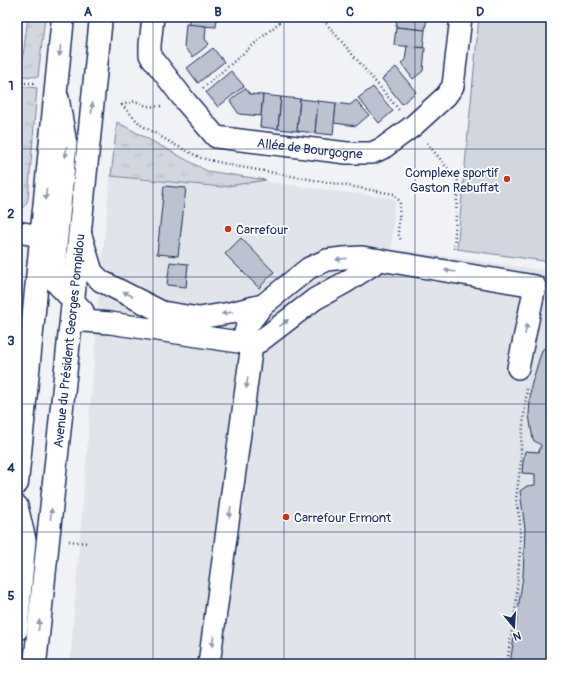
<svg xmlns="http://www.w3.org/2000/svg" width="568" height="681" viewBox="0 0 568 681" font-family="Pangolin,sans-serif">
<defs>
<pattern id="grass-tufts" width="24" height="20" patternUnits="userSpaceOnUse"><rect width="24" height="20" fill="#d2d6df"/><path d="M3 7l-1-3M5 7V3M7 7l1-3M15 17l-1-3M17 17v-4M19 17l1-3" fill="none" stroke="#b4b8c2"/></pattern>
</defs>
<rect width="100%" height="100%" fill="#f1f2f5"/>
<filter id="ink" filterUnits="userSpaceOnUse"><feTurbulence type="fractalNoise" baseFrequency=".025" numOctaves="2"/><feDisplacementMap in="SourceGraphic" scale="8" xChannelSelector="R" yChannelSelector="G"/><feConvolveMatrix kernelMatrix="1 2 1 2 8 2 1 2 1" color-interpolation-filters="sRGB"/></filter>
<g filter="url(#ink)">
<polygon fill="#e1e4ea" points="112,161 395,199 391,249 551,271 551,664 70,664 101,269"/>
<g fill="url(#grass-tufts)" stroke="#76829e">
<polygon points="28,17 45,17 38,77 22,76 21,72"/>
<path d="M19,86l18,2 -9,111c-2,6 -5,10 -11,11v-111z"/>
<polygon points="117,122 207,171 266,180 222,187 111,176"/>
</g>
<polygon fill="#d2d6df" stroke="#76829e" points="479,17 551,17 551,262 457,249"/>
<g fill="#bcc2d0" stroke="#1b2f5e">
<polygon points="189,17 217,17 216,27 189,25"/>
<polygon points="397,17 427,17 425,30 396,27"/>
<polygon points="186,24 206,26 205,39 209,44 193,57 184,47"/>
<polygon points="396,27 425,30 423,48 394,45"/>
<polygon points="407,46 425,48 423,71 413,79 401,63 405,60"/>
<polygon points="213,48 224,62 198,83 187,68"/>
<polygon points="396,67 416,92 402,104 382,79"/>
<polygon points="231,71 244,86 218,107 206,92"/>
<polygon points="373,87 393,111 379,123 358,98"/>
<polygon points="245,88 250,94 263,95 261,116 239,114 230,101"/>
<polygon points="263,95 281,97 278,129 260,127"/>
<polygon points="281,97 300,99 297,131 278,129"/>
<polygon points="300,99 318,101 315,133 297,131"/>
<polygon points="356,100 369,115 356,126 334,123 336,103 350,105"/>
<polygon points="318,101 336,103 333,135 315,133"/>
<polygon points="164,186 186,188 178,256 157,254"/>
<polygon points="241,238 274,272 259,288 225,254"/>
<polygon points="170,262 188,264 186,287 167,285"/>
<polygon points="548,345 551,346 551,664 510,664 523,576 525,529 520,491 527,486 535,485 535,474 522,473 523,462 525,451 539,452 541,445 533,440 529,415 531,386 542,350"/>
</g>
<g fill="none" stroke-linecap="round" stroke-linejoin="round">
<defs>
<g id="minor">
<path id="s1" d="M153,17l-3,28v10l36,47 30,35 131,16h25l11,-5 30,-22 33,-30 7,-10 8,-69"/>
<polyline points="58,98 66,144 56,246 55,273 57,284 83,311"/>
<polyline points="17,232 41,236"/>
<polyline points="80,232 92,272 101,281 162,312 199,318 230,313 263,305 309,268 327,260 343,258 362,257 380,260 535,286 518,368"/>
<polyline points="71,320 110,323 252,344 259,342 315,299 346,282 380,260"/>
<polyline points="242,342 247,326 263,305"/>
<polyline points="17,506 25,540 17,630"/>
<polyline points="209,664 252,344"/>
</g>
<g id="major">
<polyline points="17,483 63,17"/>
<path id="s2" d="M35,664l38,-363 28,-284"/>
</g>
</defs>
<use href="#minor" stroke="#1b2f5e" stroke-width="24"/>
<use href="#major" stroke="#1b2f5e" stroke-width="25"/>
<g stroke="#1b2f5e" stroke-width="2.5" stroke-dasharray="1 3" stroke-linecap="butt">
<polyline points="321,17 399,110"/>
<polyline points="17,83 35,83"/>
<polyline points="203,88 281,21 284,17"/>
<path d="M161,106c-10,2 -18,-1 -26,-5l-13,4 19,20 34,20 26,13 34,8 159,28 6,8 -2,31 3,8"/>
<polyline points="427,143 458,181 454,250"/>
<polyline points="69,541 87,543"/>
<polyline points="507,664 516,603 520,550 520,521 516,499 521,461 521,444 527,388"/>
</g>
<use href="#minor" stroke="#fff" stroke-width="21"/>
<use href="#major" stroke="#fff" stroke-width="22"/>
</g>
<defs><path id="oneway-solid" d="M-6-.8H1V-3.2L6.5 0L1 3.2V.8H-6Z"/></defs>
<g fill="#8d97ae">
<use href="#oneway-solid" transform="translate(60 51) rotate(96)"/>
<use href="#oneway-solid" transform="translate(92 108) rotate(-84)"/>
<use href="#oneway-solid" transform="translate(66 152) rotate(96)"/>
<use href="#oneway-solid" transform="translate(46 194) rotate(96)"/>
<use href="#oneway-solid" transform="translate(341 259) rotate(173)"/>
<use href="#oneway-solid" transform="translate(450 271) rotate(-171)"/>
<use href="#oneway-solid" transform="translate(128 294) rotate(-153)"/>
<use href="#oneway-solid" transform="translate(227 313) rotate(169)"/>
<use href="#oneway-solid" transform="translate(284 323) rotate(-38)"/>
<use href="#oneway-solid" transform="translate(526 329) rotate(-79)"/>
<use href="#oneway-solid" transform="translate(247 383) rotate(98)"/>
<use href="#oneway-solid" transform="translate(230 512) rotate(98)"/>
<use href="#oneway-solid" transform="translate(51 514) rotate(-84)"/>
<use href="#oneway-solid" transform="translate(39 625) rotate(-84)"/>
<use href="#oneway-solid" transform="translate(213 641) rotate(98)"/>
</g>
</g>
<path fill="none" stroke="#1b2f5e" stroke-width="1" stroke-opacity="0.55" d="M153,17v647M284,17v647M415,17v647M17,149h534M17,277h534M17,404h534M17,532h534"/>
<g fill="#c8321e" stroke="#fff" stroke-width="1.5">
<circle cx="507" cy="179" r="4"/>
<circle cx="228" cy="229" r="4"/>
<circle cx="286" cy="517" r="4"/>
</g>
<g text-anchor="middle" stroke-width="3.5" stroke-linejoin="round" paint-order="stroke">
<g font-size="13" fill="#1b2f5e" stroke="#fff">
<text dy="5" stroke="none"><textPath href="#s1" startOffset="238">Allée de Bourgogne</textPath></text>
<text dy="5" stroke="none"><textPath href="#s2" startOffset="325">Avenue du Président Georges Pompidou</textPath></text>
</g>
<g font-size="13" fill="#1b2f5e" stroke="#fff" text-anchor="start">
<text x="499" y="177" text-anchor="end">Complexe sportif<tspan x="499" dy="15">Gaston Rebuffat</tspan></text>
<text x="236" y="234">Carrefour</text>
<text x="294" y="522">Carrefour Ermont</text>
</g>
</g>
<rect width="568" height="681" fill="none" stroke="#fff" stroke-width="44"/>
<g transform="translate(514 627) rotate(162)" stroke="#ffffff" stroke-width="3" paint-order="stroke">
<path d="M0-3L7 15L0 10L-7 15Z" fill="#1b2f5e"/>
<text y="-6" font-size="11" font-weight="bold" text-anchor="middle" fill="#1b2f5e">N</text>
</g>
<rect x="22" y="22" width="524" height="637" fill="none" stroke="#1b2f5e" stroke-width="1.5"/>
<g font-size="13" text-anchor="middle" font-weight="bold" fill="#1b2f5e">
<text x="88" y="16">A</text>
<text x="218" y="16">B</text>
<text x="350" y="16">C</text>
<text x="480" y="16">D</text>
<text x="11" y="90">1</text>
<text x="11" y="218">2</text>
<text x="11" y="345">3</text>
<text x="11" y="472">4</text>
<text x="11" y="600">5</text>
</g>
</svg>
